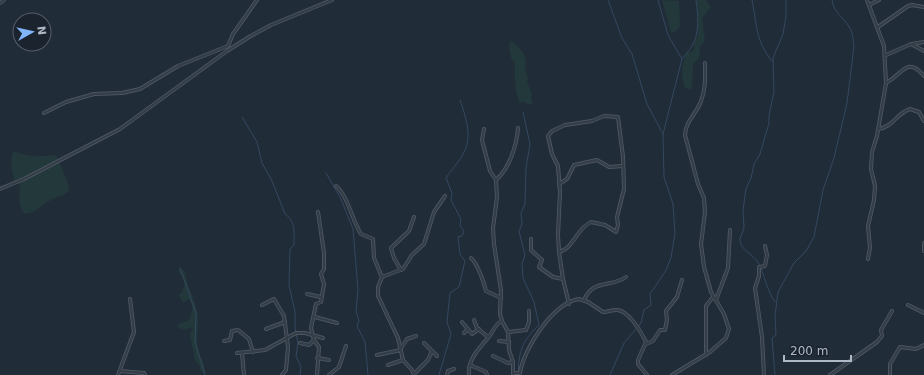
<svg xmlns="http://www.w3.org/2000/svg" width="924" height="375" viewBox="0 0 924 375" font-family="'DejaVu Sans',sans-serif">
<rect width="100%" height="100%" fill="#212c39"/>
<g fill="#23383a">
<polygon points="662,0 679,1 680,26 677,31 671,33"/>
<path d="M697,0h9l5,7 -9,12 3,22 -6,6c1,10 2,11 -6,17l-1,26 -7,-2c-4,-12 -4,-22 1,-34l8,-4v-7l4,-7z"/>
<path d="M511,41c9,5 18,17 14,28l3,10 -1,3 5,11 -1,6 2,3 -2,3 -8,-3 -4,1c-4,-13 -5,-27 -4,-40 -5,-4 -8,-17 -4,-22z"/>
<path d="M13,151c16,6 27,6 43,4l11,25 2,11c-5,5 -12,5 -18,9 -8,4 -16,13 -26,14 -7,-7 -6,-18 -5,-28l-1,-2 -5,-3 -3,-19z"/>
<path d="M181,269l4,2c1,15 10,26 12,41 3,12 -2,24 1,37 2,9 9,16 7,26l-5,-5v-4l-5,-6c-1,-9 -4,-16 -5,-25 0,-3 3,-5 3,-8l-9,3 -7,-3 1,-3 10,-3c4,-6 6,-15 1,-22l-6,4 -4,-8 4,-4 -1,-2c5,-6 1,-13 -3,-16v-3z"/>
</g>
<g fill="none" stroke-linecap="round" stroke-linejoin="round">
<g stroke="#344860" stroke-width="1">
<polyline points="608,0 622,38 632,54 647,104 663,134"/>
<path d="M752,0c5,23 3,41 20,61"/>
<path d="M682,59c3,-4 7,-8 10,-13 8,-13 6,-31 4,-46"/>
<path d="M242,117l15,25 5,21 10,18 13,33c11,8 9,18 9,31l-4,4 -1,36 6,27v16l3,15 -2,13 5,11 -1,8"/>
<polyline points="326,173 341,199 353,229 358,290 356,311 359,321 357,326 365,342 368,375"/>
<polyline points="180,268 196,313 195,342 205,375"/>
<path d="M775,302c-8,-11 -10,-26 -16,-38 -5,-10 -19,-13 -19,-25l4,-11 -1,-18 3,-21 5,-11 3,-14 6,-10 9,-31v-8l5,-23 -1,-34 10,-24 3,-18v-16"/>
<path d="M439,375l12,-41 -4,-12 3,-29 9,-6 6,-26 -5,-7 -2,-17 4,-1 2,-5 -4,-5 1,-7 -10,-19 1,-7 -6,-15c6,-9 14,-17 18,-26 9,-16 1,-37 -4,-52"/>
<path d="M518,375c1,-23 3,-33 21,-50l-5,-23 -11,-24 -1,-14 3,-9 -6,-24 3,-7 -1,-11 4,-9 1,-36 4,-24 -7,-32"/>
<polyline points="610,375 624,343 641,323 644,310 651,305 650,294 665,272 671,258 675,233 673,204 664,177 663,134 682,59 668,35 658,0"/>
<path d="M775,375l-3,-37 4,-3 -1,-19 3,-24 16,-29 12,-12 8,-14 9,-47 11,-32 13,-55 7,-57c-1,-5 -1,-11 -3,-16 -5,-11 -18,-17 -19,-30"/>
</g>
<defs>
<g id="minor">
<polyline points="867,0 884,46 886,83"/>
<polyline points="0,3 4,0"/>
<polyline points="869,5 879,0"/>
<polyline points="878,27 908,6 912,5 924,7"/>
<polyline points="912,44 924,42"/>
<polyline points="228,46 233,34 257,0"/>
<polyline points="886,55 911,44 924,51"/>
<polyline points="44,113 66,102 94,94 122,93 140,89 178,66 228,46"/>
<polyline points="484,129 482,140 490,171 496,180"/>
<path d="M878,129c14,-1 19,-16 32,-20l9,3 5,9"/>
<polyline points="559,184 567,179 574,165 597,160 609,167 623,166"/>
<path d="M336,186c12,10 16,34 25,48l12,5 1,19 8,19 -4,10v9l20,42 5,22 9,10 2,5"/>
<polyline points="0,189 24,179 120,129 227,51 249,37 271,25 332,0"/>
<polyline points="531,239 531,250 542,260 539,267 553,277 563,279"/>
<polyline points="924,243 924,251"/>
<path d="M559,252c15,-4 18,-24 32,-30l14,3 11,7 2,-7 -1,-8 7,-28 -1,-32 -5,-40 -14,-1 -12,5 -27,4 -13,6 -4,5 4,18 6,12 2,26 -2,43 1,17 4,27 6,25"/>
<path d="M471,258c7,6 13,25 15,33l15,7"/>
<path d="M868,259l2,-11 -2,-22 6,-26 1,-14 -4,-17 1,-17 5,-16 9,-53c16,-8 21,-28 38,-7"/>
<polyline points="401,270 394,258 391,248 409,231 414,217"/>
<polyline points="382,277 403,269 412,255 424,244 434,212 445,196"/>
<polyline points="307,294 321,297"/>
<path d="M584,300c10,-22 27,-12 42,-23"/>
<polyline points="716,300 728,268 730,230"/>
<polyline points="262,305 274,299 284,316 288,347 286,370 282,375"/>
<polyline points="908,305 924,313"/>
<polyline points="315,317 337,323"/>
<polyline points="474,320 477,328 488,337"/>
<polyline points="462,322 472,334 479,329"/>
<polyline points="266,329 285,322"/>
<polyline points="508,332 526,330 529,322 529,311"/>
<polyline points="464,333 468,329"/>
<polyline points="224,341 230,340 232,331 238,330 249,339 253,352"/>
<polyline points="499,341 509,342"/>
<polyline points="300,343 309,345 314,340"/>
<polyline points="424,343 437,356"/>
<polyline points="646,344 653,341 660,330 665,330 667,320 666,311 677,297 682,280"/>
<polyline points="401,348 407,339 416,336"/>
<polyline points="237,353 265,350 296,333 305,333 323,338"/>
<polyline points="242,353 244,375"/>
<polyline points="377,355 401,350"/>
<polyline points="706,355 706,306 713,297"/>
<polyline points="493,356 508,363 513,362"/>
<polyline points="317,358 329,360"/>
<polyline points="388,365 403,360"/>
<polyline points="470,365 486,372 487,375"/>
<polyline points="120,371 144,373 145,375"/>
<path d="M513,373h7c4,-25 33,-70 59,-74l9,3 15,10c4,0 9,-2 13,-2 12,-1 25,22 30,32l-8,18v4l9,11"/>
<polyline points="414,374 428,360 432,351"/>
<polyline points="118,375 134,332 130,299"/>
<polyline points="317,375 319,347 314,340 311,328 316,304 321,302 324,284 321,274 324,269 324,253 318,212"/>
<polyline points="329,375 339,367 346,346"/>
<polyline points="447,375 448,371 454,369"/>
<path d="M469,375c-2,-14 10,-27 19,-37 6,-6 5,-13 14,-17"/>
<path d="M513,375v-13l-4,-12 -1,-18 -6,-11 -2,-7 1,-24 -7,-46 -1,-16 4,-31 -1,-17c13,-11 21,-35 22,-52"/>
<path d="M672,375l38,-23 16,-14 3,-9 -5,-15 -13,-22 -7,-25 -3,-23 4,-32 -1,-14 -6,-14 -13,-49c0,-13 12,-22 16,-34 5,-12 4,-25 4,-38"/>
<polyline points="764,375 762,337 755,288 759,276 759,267 765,266 767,255 765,246"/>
<polyline points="830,375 877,342 882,336 881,330 892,311"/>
<polyline points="890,375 890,364 900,347 916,349 924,345"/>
</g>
</defs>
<use href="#minor" stroke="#525b67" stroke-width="4"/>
<use href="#minor" stroke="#343e49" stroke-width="2.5"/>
</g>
<g transform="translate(32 32) rotate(82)"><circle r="19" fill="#1a232e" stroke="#565f6b"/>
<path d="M0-3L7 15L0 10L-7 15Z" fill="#81b4f9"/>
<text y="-6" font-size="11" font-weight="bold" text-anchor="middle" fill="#afb8c6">N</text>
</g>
<path d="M784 355v6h67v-6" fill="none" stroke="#afb8c6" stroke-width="2"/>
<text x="790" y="355" font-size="12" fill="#afb8c6" stroke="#1a232e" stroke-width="3" paint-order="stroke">200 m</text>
</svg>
